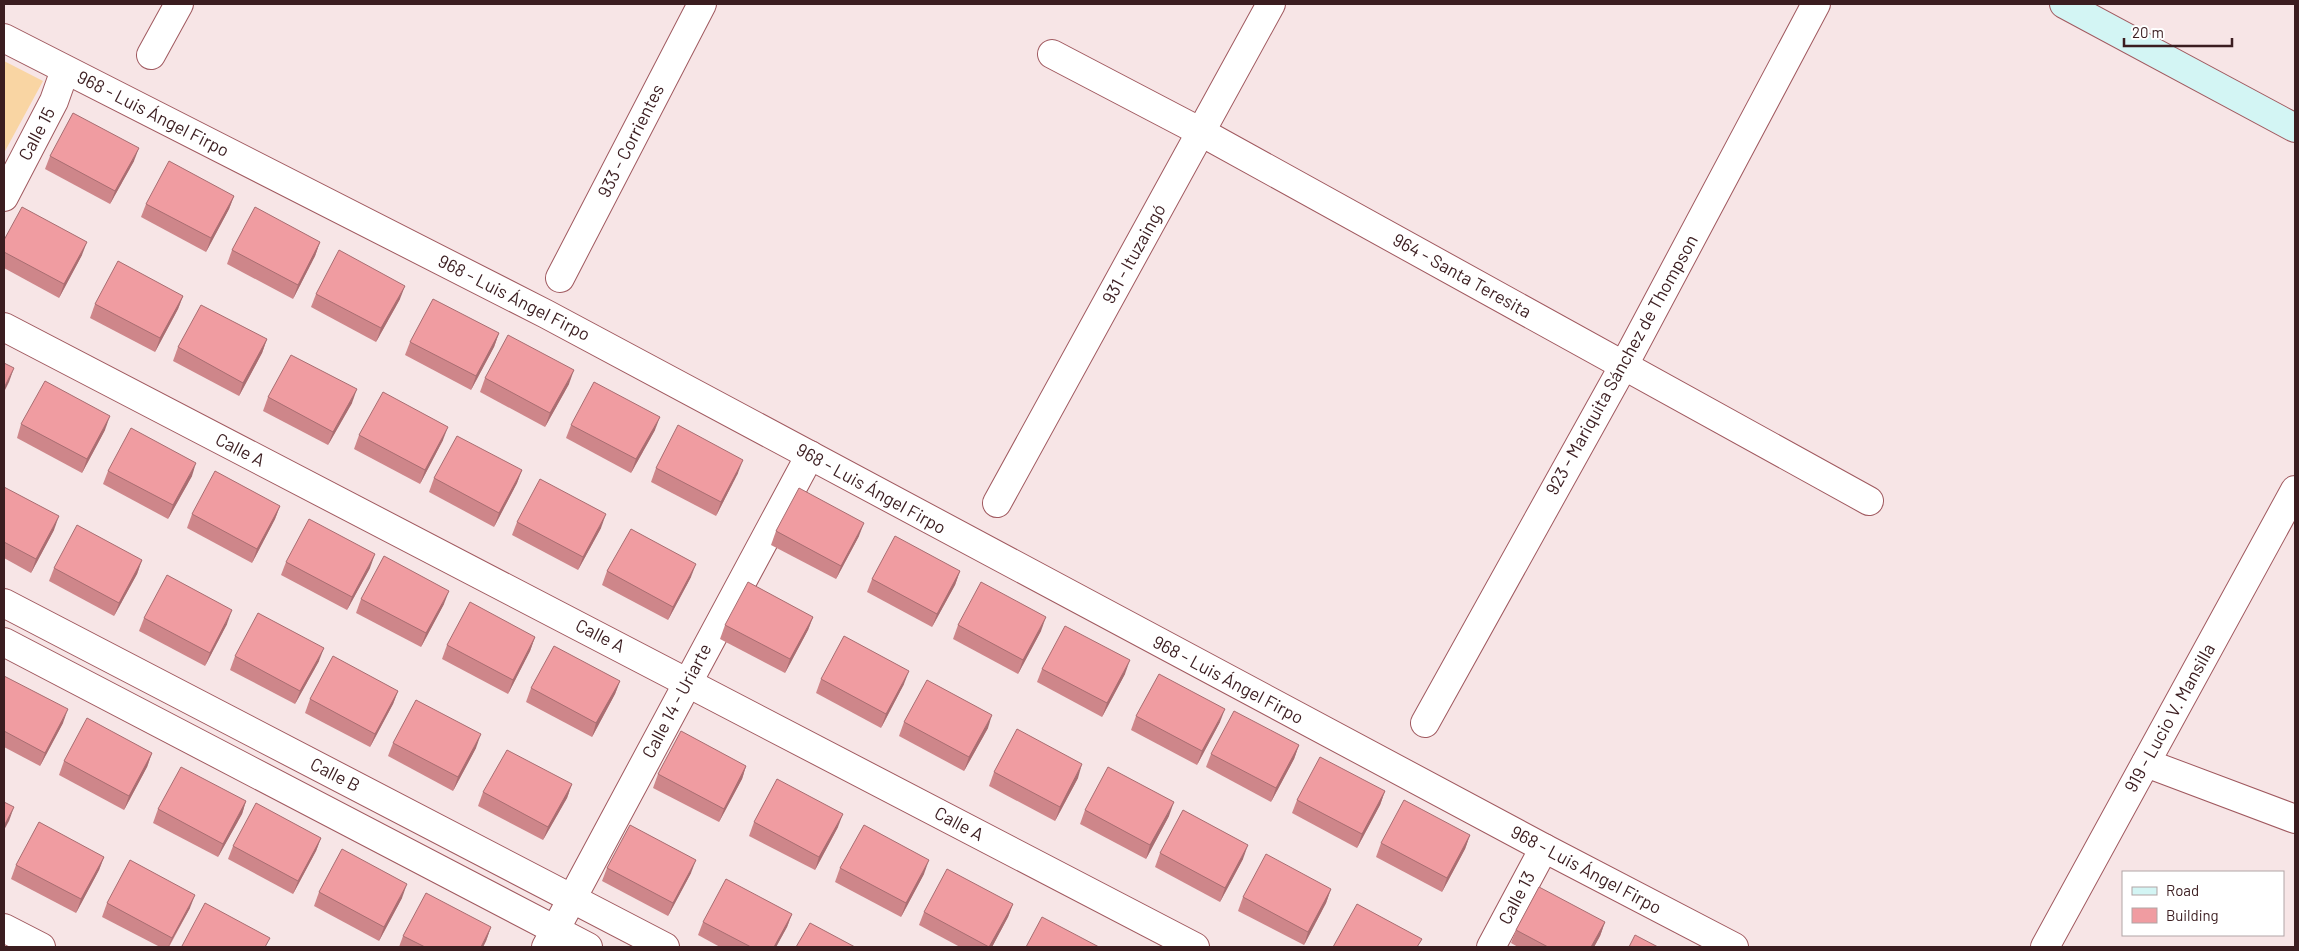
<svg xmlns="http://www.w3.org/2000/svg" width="2299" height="951" viewBox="0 0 2299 951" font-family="Barlow,sans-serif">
<rect width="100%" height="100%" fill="#f7e5e6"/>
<polygon fill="#f9d5a3" points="4,61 43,81 4,153"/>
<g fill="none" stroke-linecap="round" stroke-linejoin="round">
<defs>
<g id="street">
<polyline points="4,38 546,314 1544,848 1734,947"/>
<polyline points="1052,54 1201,132 1869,501"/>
<polyline points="151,55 179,4"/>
<polyline points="4,197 54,101 65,70"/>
<polyline points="560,278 702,4"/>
<polyline points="4,327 1195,947"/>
<polyline points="997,503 1271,4"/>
<polyline points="4,603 665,947"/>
<polyline points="4,642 588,947"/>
<polyline points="1425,723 1624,365 1816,4"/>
<polyline points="2146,763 2295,819"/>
<polyline points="4,928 41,947"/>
<polyline points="546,947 810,455"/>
<polyline points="1491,947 1544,848"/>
<polyline points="2045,947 2295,490"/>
</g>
<polyline id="secondary" points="2064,4 2295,128"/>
</defs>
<use href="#street" stroke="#a0595f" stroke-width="30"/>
<use href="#secondary" stroke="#a0595f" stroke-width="30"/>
<use href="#street" stroke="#fff" stroke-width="28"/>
<use href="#secondary" stroke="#d3f5f4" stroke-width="28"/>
</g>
<g fill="#ce868a">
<polygon points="50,156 134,161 110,204 45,169"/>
<polygon points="234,196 229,209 206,252 141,217 146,204"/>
<polygon points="4,240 82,255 59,298 4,268"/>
<polygon points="320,242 315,256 293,299 227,264 232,250"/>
<polygon points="316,294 400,299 376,342 311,307"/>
<polygon points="183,296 178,309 155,352 90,318 95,304"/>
<polygon points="499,333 494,347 471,390 405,355 410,342"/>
<polygon points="267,339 262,353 239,396 173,361 178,347"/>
<polygon points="485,378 569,384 545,427 480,392"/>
<polygon points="268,397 352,403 328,445 263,411"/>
<polygon points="21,424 105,430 82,473 17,438"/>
<polygon points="571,425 655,430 631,473 566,438"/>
<polygon points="359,435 443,440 420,484 354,449"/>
<polygon points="656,468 738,473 716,516 651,482"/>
<polygon points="522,470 517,483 494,527 429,492 434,478"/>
<polygon points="108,471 192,476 168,519 103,484"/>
<polygon points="4,487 54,530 31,573 4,558"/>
<polygon points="280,506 275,519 252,563 187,528 192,514"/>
<polygon points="517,522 601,528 578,570 512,535"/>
<polygon points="776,531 859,536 836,579 771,545"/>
<polygon points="142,560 137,574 114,616 49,581 54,568"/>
<polygon points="286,562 370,568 347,610 281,575"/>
<polygon points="607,571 691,577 668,620 602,585"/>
<polygon points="960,571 955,585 932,627 867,592 872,579"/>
<polygon points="361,599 444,604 421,647 356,613"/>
<polygon points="813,617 808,630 785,673 720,639 725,625"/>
<polygon points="144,618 227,624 205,666 139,631"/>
<polygon points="958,625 1041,631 1018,674 953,639"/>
<polygon points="535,637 530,651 508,694 442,659 447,645"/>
<polygon points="235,656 319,661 295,704 230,670"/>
<polygon points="1042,669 1125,674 1102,717 1037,682"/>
<polygon points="4,676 63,723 40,766 4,747"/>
<polygon points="821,679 904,684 881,728 816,693"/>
<polygon points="620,681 615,694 592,737 526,702 531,688"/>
<polygon points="398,691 393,704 370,747 305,713 310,699"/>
<polygon points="1136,716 1220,722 1197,765 1131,730"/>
<polygon points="904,722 988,728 964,771 899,736"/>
<polygon points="393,743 476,748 453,791 388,756"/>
<polygon points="1299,745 1294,759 1271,802 1206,767 1211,754"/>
<polygon points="152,753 147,767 124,810 59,775 64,761"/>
<polygon points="746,766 742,779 719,822 653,788 658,774"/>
<polygon points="994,772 1078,778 1055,821 989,786"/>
<polygon points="572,784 567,798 543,840 478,806 483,792"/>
<polygon points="1385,791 1380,805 1357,848 1292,813 1297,800"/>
<polygon points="246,801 242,814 218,857 153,823 158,809"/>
<polygon points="1085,810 1169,816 1146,859 1080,824"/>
<polygon points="754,822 838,827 815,870 749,836"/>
<polygon points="1470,835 1465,849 1442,892 1376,857 1381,843"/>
<polygon points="321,838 316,851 293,894 228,859 233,846"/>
<polygon points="1160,853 1243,859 1220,902 1155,867"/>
<polygon points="104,857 99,870 76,913 11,879 16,865"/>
<polygon points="607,868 691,873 668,916 602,881"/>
<polygon points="840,868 924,874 901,917 835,882"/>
<polygon points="1331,889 1326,903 1304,945 1238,911 1243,897"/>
<polygon points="319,892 402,898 379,941 314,906"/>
<polygon points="107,903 190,908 169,947 160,947 102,917"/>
<polygon points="1013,904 1008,917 992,947 960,947 919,925 924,912"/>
<polygon points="792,914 787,927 776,947 720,947 698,935 703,922"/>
<polygon points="1605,922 1600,936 1594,947 1518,947 1511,943 1516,930"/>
<polygon points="491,927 486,941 483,947 399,947 403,936"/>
</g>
<g fill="#a86d71">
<polygon points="139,148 134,161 110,204 115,191"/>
<polygon points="234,196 229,209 206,252 211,238"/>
<polygon points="87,242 82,255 59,298 64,284"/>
<polygon points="320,242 315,256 293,299 298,285"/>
<polygon points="405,286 400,299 376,342 381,328"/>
<polygon points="183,296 178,309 155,352 160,338"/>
<polygon points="499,333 494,347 471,390 476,376"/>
<polygon points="267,339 262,353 239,396 243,383"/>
<polygon points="14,368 9,382 4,392 4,388"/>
<polygon points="574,370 569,384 545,427 550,413"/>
<polygon points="357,389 352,403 328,445 333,432"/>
<polygon points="110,416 105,430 82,473 87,459"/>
<polygon points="660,417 655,430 631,473 636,459"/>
<polygon points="448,427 443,440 420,484 425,470"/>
<polygon points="743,460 738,473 716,516 721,502"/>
<polygon points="196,463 192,476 168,519 173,505"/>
<polygon points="522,470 517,483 494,527 499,513"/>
<polygon points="280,506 275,519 252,563 257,549"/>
<polygon points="606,514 601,528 578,570 583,557"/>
<polygon points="59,516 54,530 31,573 36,559"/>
<polygon points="864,523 859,536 836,579 841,566"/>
<polygon points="375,554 370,568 347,610 352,597"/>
<polygon points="142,560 137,574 114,616 119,603"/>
<polygon points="696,564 691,577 668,620 673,607"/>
<polygon points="960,571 955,585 932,627 937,614"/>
<polygon points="449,591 444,604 421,647 426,633"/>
<polygon points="232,610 227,624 205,666 210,653"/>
<polygon points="813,617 808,630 785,673 790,659"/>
<polygon points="1046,617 1041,631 1018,674 1023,660"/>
<polygon points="535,637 530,651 508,694 513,680"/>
<polygon points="324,648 319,661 295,704 300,691"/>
<polygon points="1130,660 1125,674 1102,717 1107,703"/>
<polygon points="909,671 904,684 881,728 886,714"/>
<polygon points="620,681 615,694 592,737 596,723"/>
<polygon points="398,691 393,704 370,747 375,734"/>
<polygon points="68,709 63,723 40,766 45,753"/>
<polygon points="1225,709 1220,722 1197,765 1202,751"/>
<polygon points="992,715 988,728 964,771 969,757"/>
<polygon points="481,734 476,748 453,791 458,777"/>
<polygon points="1299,745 1294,759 1271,802 1276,788"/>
<polygon points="152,753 147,767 124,810 129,796"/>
<polygon points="1082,764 1078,778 1055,821 1060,807"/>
<polygon points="746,766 742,779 719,822 724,809"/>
<polygon points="572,784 567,798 543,840 548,827"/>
<polygon points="1385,791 1380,805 1357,848 1362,834"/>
<polygon points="246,801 242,814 218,857 223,844"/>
<polygon points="1174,802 1169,816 1146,859 1150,845"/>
<polygon points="14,807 9,821 4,830 4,826"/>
<polygon points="843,814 838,827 815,870 819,857"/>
<polygon points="1470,835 1465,849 1442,892 1447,878"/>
<polygon points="321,838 316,851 293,894 298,881"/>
<polygon points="1248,845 1243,859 1220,902 1225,888"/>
<polygon points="104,857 99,870 76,913 81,899"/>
<polygon points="696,860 691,873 668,916 673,903"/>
<polygon points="929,860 924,874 901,917 906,903"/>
<polygon points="407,884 402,898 379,941 384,927"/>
<polygon points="1331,889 1326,903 1304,945 1308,932"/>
<polygon points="195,895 190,908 168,947 172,938"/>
<polygon points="1013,904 1008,917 992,947 989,947"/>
<polygon points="792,914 787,927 776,947 774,947"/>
<polygon points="1605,922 1600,936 1594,947 1591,947"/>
<polygon points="491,927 486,941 483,947 481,947"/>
</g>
<g fill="#f09ca1" stroke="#a86d71">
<polygon points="73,113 139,148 115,191 50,156"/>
<polygon points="169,161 234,196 211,238 146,204"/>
<polygon points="22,207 87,242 64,284 4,252 4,240"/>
<polygon points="255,207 320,242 298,285 232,250"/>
<polygon points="339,250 405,286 381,328 316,294"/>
<polygon points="118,261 183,296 160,338 95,304"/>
<polygon points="433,299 499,333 476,376 410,342"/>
<polygon points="201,305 267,339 243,383 178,347"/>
<polygon points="508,335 574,370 550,413 485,378"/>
<polygon points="291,355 357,389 333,432 268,397"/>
<polygon points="4,363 14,368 4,388"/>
<polygon points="45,381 110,416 87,459 21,424"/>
<polygon points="594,382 660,417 636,459 571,425"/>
<polygon points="383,392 448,427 425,470 359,435"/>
<polygon points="678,425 743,460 721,502 656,468"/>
<polygon points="131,428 196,463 173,505 108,471"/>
<polygon points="457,436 522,470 499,513 434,478"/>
<polygon points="215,471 280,506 257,549 192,514"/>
<polygon points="540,479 606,514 583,557 517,522"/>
<polygon points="4,487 59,516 36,559 4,542"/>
<polygon points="799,488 864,523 841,566 776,531"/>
<polygon points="309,519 375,554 352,597 286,562"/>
<polygon points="77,525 142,560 119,603 54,568"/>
<polygon points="631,529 696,564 673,607 607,571"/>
<polygon points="895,536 960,571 937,614 872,579"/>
<polygon points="384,556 449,591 426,633 361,599"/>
<polygon points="167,575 232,610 210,653 144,618"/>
<polygon points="748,582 813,617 790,659 725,625"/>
<polygon points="981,582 1046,617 1023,660 958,625"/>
<polygon points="470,602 535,637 513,680 447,645"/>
<polygon points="258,613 324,648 300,691 235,656"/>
<polygon points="1065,626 1130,660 1107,703 1042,669"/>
<polygon points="844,636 909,671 886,714 821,679"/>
<polygon points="554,646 620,681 596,723 531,688"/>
<polygon points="333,656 398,691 375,734 310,699"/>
<polygon points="1159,674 1225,709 1202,751 1136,716"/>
<polygon points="4,676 68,709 45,753 4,731"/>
<polygon points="927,680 992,715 969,757 904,722"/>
<polygon points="416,700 481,734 458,777 393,743"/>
<polygon points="1234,711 1299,745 1276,788 1211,754"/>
<polygon points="87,718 152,753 129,796 64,761"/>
<polygon points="1017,729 1082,764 1060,807 994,772"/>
<polygon points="681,731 746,766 724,809 658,774"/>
<polygon points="507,750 572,784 548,827 483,792"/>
<polygon points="1320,757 1385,791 1362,834 1297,800"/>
<polygon points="181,767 246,801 223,844 158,809"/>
<polygon points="1108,767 1174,802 1150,845 1085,810"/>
<polygon points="777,779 843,814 819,857 754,822"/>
<polygon points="1404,800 1470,835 1447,878 1381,843"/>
<polygon points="4,802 14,807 4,826"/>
<polygon points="256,803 321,838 298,881 233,846"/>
<polygon points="1183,810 1248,845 1225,888 1160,853"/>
<polygon points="39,822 104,857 81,899 16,865"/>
<polygon points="630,825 696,860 673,903 607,868"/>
<polygon points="864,825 929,860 906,903 840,868"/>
<polygon points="342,849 407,884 384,927 319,892"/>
<polygon points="1266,854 1331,889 1308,932 1243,897"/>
<polygon points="130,860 195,895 172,938 107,903"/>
<polygon points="947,869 1013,904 989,947 924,912"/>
<polygon points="726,879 792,914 774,947 751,947 703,922"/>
<polygon points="1539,887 1605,922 1591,947 1548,947 1516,930"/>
<polygon points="426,893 491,927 481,947 425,947 403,936"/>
<polygon points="205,903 270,938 265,947 184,947 182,946"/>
<polygon points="1357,904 1422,939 1417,947 1333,947"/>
<polygon points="1042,917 1099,947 1026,947"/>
<polygon points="810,923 855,947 796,947"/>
<polygon points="1635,935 1658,947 1629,947"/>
</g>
<g text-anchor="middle" stroke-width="4.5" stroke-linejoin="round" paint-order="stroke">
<g font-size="18" fill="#3b1d20" stroke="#fff">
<text transform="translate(153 114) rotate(27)" y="6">968 - Luis Ángel Firpo</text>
<text transform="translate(37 134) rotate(-62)" y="6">Calle 15</text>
<text transform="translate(631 141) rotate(-63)" y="6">933 - Corrientes</text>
<text transform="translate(1134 254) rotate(-61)" y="6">931 - Ituzaingó</text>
<text transform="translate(1462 276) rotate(29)" y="6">964 - Santa Teresita</text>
<text transform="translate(514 298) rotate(27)" y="6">968 - Luis Ángel Firpo</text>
<text transform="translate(1622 365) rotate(-61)" y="6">923 - Mariquita Sánchez de Thompson</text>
<text transform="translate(240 450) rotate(27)" y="6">Calle A</text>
<text transform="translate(871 489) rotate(29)" y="6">968 - Luis Ángel Firpo</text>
<text transform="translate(600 636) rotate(27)" y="6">Calle A</text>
<text transform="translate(1228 680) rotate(28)" y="6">968 - Luis Ángel Firpo</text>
<text transform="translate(677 701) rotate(-62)" y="6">Calle 14 - Uriarte</text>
<text transform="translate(2170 718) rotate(-61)" y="6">919 - Lucio V. Mansilla</text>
<text transform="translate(335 775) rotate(27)" y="6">Calle B</text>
<text transform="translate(959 824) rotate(28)" y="6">Calle A</text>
<text transform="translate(1586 870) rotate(28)" y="6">968 - Luis Ángel Firpo</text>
<text transform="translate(1517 898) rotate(-62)" y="6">Calle 13</text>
</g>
</g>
<rect width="2299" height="951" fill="none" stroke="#3b1d20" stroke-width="10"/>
<rect x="2122" y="871" width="162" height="65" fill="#ffffff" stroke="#b1a5a6"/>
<rect x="2132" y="887" width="25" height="8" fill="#d3f5f4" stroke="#b1a5a6"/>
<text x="2166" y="896" font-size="15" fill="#3b1d20">Road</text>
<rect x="2132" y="908" width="25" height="15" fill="#f09ca1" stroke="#b1a5a6"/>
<text x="2166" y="921" font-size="15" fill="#3b1d20">Building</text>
<path d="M2124 38v8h108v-8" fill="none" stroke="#3b1d20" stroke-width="2.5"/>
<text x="2132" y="38" font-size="15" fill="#3b1d20" stroke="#ffffff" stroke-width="4" paint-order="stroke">20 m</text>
</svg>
